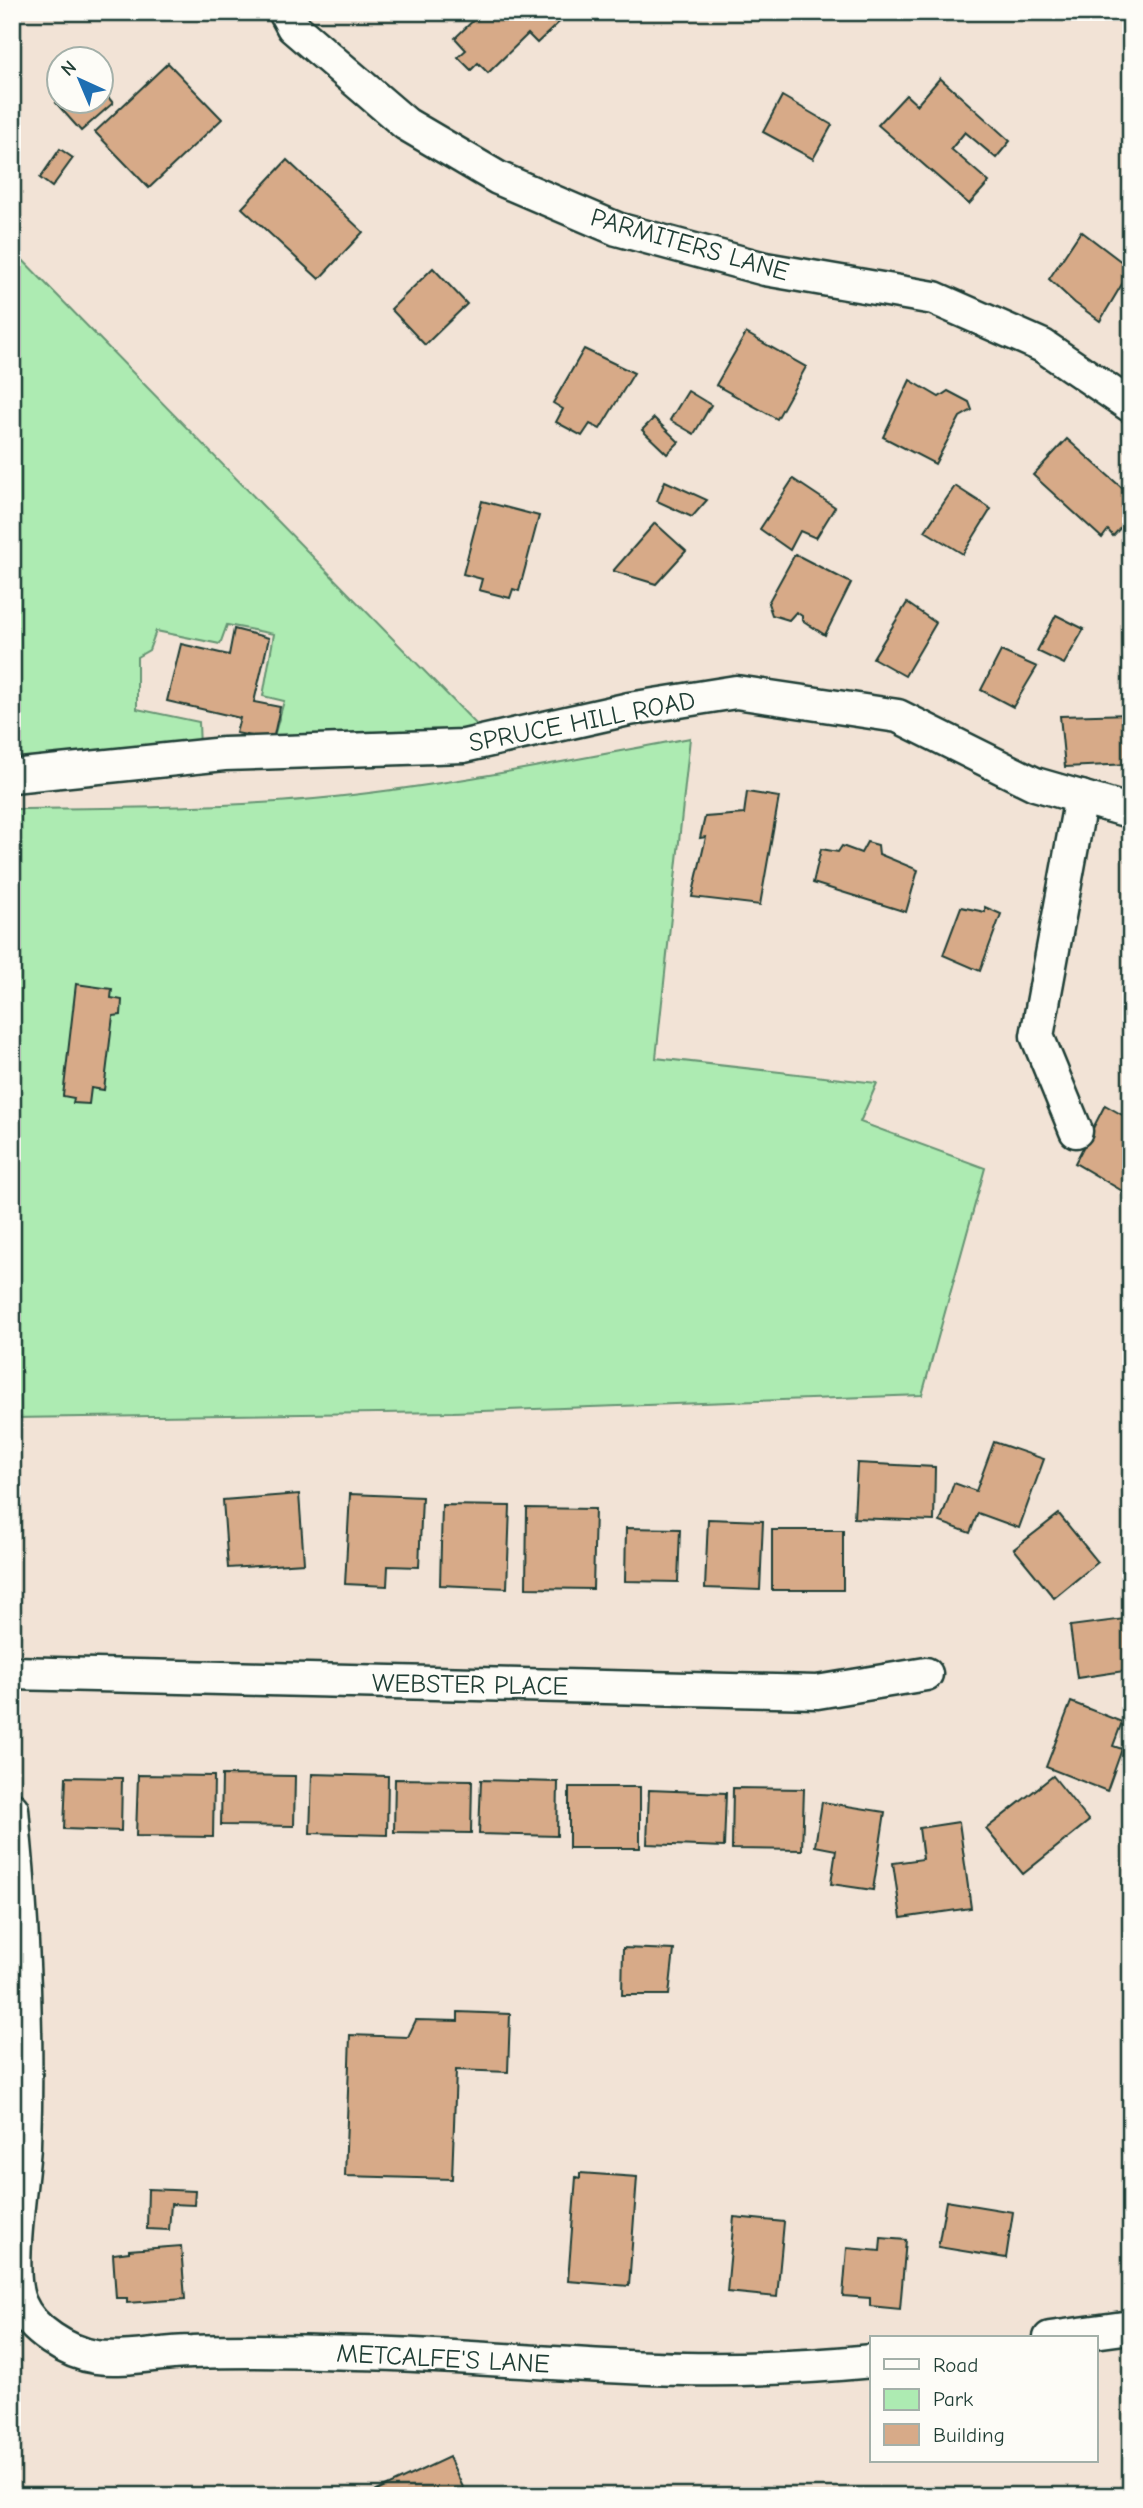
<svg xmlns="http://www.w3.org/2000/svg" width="1143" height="2508" viewBox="0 0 1143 2508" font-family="'Comic Neue',sans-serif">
<rect width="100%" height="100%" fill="#f2e3d6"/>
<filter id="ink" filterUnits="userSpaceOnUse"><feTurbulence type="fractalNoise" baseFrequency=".0143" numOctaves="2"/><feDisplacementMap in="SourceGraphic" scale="14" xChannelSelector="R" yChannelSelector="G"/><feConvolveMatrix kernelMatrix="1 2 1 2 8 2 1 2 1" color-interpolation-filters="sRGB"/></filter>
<g filter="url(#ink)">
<g fill="#adebb2" stroke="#669473" stroke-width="2">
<polygon points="12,249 484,732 273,740 284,701 263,696 274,634 227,625 220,644 156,631 149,650 137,657 137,709 199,722 200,749 12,767"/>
<path d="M690,738l-34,320 221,25 -17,39 125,46 -63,227 -469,17 -441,6v-609c101,-1 202,-1 302,-10 126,-12 252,-38 376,-61z"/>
</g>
<g fill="#d7aa88" stroke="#1f3d34" stroke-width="2">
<polygon points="482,12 570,12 537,43 528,34 488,73 478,63 471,70 458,57 466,50 455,38"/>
<polygon points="168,63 222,119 149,188 95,132"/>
<polygon points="940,78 1010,141 996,158 965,132 951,149 989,182 969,204 878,125 906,95 917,105"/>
<polygon points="102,90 113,103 81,131 56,103 60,100 102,102"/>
<polygon points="782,96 832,125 813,159 763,132"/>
<polygon points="60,149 73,158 52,187 40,178"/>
<polygon points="287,160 363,232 319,279 242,208"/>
<polygon points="1081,231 1131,269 1100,321 1075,303 1049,279"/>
<polygon points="433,268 467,304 425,345 391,309"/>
<polygon points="746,333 806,367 777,419 716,385"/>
<polygon points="584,349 634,373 600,429 590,424 582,436 556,422 563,409 553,403"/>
<polygon points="910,380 939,397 948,391 969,402 972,410 960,417 935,464 883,437"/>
<polygon points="688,391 711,405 694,434 670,420"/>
<polygon points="654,418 679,442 667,454 642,430"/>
<polygon points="1067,439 1131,496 1131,516 1113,536 1108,530 1102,538 1033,475"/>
<polygon points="793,479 835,507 816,538 800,531 790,550 760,529"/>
<polygon points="665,481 707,500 692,517 657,501"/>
<polygon points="955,486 991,509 963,554 925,531"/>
<polygon points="482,501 539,516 519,591 513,589 510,598 479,590 482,579 463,574"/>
<polygon points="655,523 686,551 656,584 613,571"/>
<polygon points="795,554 851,583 825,635 802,620 802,616 796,612 789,620 772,615 768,603"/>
<polygon points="907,603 936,623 905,676 873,658"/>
<polygon points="1056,615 1084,629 1064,664 1037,651"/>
<polygon points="234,629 269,638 254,702 280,707 273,740 236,733 240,718 167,701 181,644 229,655"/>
<polygon points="1001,651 1037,667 1013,707 981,690"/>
<polygon points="1131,714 1131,764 1065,767 1060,716"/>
<polygon points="747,792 779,797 760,905 692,897 706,837 700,838 705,817 744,814"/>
<polygon points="867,842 878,845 879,854 918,870 906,912 813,883 821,849 838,852 842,846 861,853"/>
<polygon points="961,907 985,912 985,907 1001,914 980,971 943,955"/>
<polygon points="76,984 112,989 111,998 122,1000 121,1015 113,1016 104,1090 91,1088 89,1104 73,1103 74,1098 63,1096"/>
<polygon points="1105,1105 1131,1120 1131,1196 1075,1163"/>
<polygon points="994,1442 1044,1459 1019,1528 978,1513 970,1533 940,1522 954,1483 976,1491"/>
<polygon points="857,1463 935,1467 934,1521 854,1518"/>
<polygon points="299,1494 304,1563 228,1568 223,1500"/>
<polygon points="350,1494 422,1497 419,1567 388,1566 387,1586 345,1584"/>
<polygon points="442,1505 510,1506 507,1588 440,1585"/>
<polygon points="527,1508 595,1509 593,1589 526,1588"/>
<polygon points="1059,1514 1098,1562 1054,1598 1014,1549"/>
<polygon points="708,1519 763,1521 760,1590 705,1588"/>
<polygon points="626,1528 680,1529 678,1582 625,1581"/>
<rect x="772" y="1530" width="71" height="60"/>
<polygon points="1124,1619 1131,1670 1077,1678 1070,1626"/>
<polygon points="1071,1702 1122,1722 1113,1746 1122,1749 1107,1791 1046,1767"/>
<polygon points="312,1774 388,1776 387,1835 310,1833"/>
<polygon points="138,1775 214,1776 213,1837 136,1836"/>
<polygon points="222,1775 295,1776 294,1826 221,1825"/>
<polygon points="1053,1776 1089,1821 1023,1874 986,1829"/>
<polygon points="66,1777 122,1778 121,1831 64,1829"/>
<polygon points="395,1779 472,1780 471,1833 394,1832"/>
<polygon points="481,1780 558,1782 557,1836 479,1834"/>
<rect x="569" y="1787" width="71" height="61"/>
<polygon points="733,1788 804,1789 802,1850 732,1849"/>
<polygon points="649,1790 726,1793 724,1847 647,1844"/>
<polygon points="822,1802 885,1812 873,1890 831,1884 836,1850 815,1846"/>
<polygon points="959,1822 971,1908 901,1918 893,1863 923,1859 919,1828"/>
<polygon points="623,1948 674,1950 669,1995 622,1995"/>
<polygon points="458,2012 510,2014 508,2072 456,2070 452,2179 345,2176 350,2035 408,2037 416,2020 458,2021"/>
<polygon points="580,2173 637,2177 629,2286 568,2281 576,2177 580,2178"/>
<polygon points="148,2189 195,2191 194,2205 171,2204 169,2230 147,2229"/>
<polygon points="946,2201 1013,2212 1006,2258 938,2247"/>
<polygon points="734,2217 784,2222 777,2297 727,2292"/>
<polygon points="881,2238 906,2240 900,2309 870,2306 870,2298 843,2296 847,2248 880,2251"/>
<polygon points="181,2246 185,2299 127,2303 127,2298 116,2298 113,2254 129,2252 129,2250"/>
<polygon points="449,2457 467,2496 366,2496"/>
</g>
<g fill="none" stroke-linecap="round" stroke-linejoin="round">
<defs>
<g id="minor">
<polyline points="285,12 293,27 406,124 498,178 617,229 765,269 934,298 1043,346 1131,406"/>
<polyline points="12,776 224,754 464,746 629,709 736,692 898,716 1035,784 1122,809 1131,809"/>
<polyline points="1076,1131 1037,1036 1081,797"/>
<polyline points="12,1673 817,1692 926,1674"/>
<path d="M12,1809c11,111 16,225 12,337 -2,38 -18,126 -4,157 11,27 48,50 76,54 31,4 64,-5 96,-5 55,-2 110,-1 165,1 110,2 219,14 329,16 62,1 124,-2 186,-8"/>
<polyline points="1050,2338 1131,2327"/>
</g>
</defs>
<use href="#minor" stroke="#1f3d34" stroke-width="37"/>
<use href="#minor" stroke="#fdfcf7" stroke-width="32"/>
</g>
</g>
<g text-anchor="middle" stroke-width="5" stroke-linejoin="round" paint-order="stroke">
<g font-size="26" fill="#1f3d34" stroke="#fdfcf7">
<text transform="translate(690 244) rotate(16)" y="9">PARMITERS LANE</text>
<text transform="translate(582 721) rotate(-11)" y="9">SPRUCE HILL ROAD</text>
<text transform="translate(470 1684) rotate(1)" y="9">WEBSTER PLACE</text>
<text transform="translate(443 2358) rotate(3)" y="9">METCALFE'S LANE</text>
</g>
</g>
<rect width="1143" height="2508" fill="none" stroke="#fdfcf7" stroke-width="42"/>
<rect x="21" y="21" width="1101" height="2466" fill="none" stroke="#1f3d34" stroke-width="2.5" filter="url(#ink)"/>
<rect x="870" y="2336" width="228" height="126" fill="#fdfcf7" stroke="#a4b0a9" stroke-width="2"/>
<rect x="884" y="2359" width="35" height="10" fill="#fdfcf7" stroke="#a4b0a9" stroke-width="2"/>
<text x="933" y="2372" font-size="21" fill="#1f3d34">Road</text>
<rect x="884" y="2389" width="35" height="21" fill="#adebb2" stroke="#a4b0a9" stroke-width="2"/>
<text x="933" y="2406" font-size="21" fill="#1f3d34">Park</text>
<rect x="884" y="2424" width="35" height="21" fill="#d7aa88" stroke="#a4b0a9" stroke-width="2"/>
<text x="933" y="2442" font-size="21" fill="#1f3d34">Building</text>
<g transform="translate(80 80) rotate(316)"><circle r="33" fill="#fdfcf7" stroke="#a4b0a9" stroke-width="2"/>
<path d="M0-5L12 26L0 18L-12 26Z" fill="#1f6fb2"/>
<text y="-10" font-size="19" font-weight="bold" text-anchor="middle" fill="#1f3d34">N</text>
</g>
</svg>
